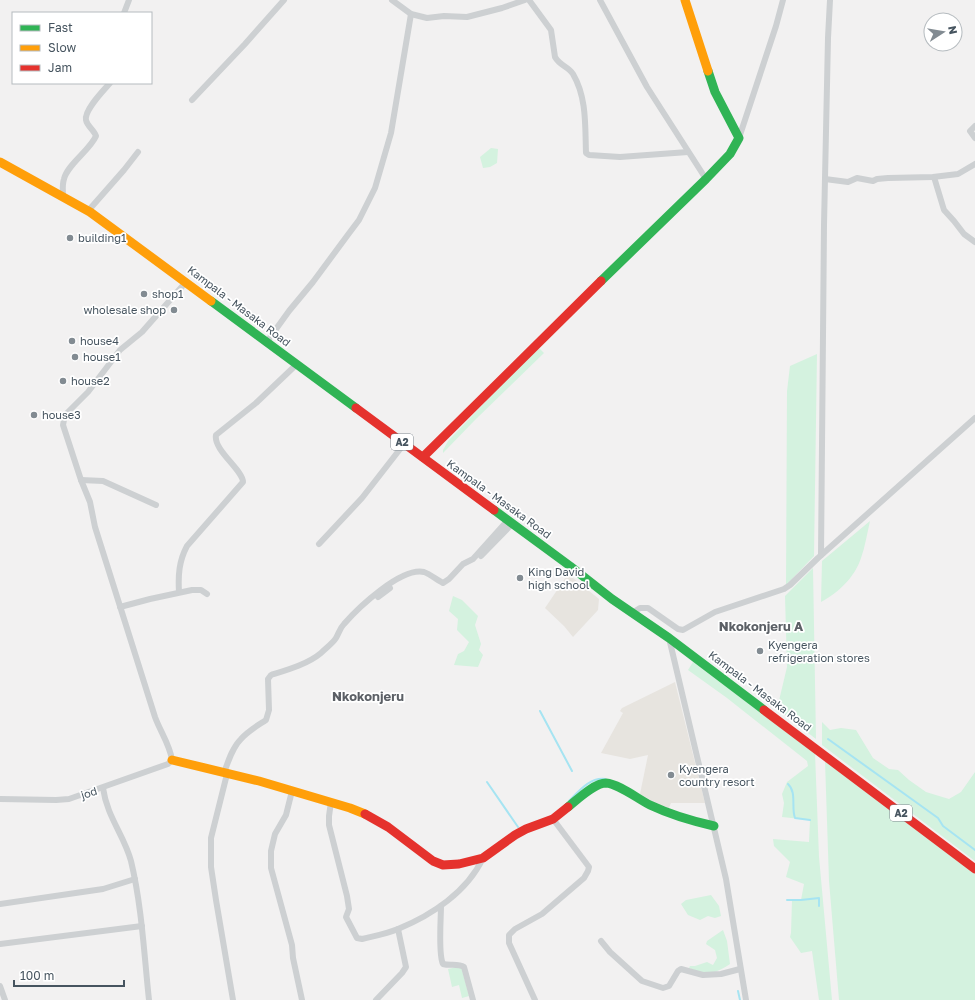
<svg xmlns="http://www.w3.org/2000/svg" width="975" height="1000" viewBox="0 0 975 1000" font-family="'Golos Text',sans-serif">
<rect width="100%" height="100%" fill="#f2f1f1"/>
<g fill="#e7e4df">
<polygon points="568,574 599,599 598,610 573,637 564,626 545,608"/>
<polygon points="675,682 705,803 671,803 668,810 640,794 648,755 630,759 601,753 623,713 620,711 622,708"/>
</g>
<g fill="#d4f2df">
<polygon points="491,148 498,149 497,163 490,167 483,168 480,157"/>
<polygon points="538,347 544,353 475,420 443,453 443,450 448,441"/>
<polygon points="817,354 814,556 786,585 787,391 790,366"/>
<path d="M870,521c-3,13 -5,26 -9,37 -6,19 -23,35 -40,44l1,-41z"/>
<polygon points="813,568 816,739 777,709 787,667 785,596"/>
<polygon points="453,596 462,600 478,616 475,625 481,644 479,650 483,655 478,667 454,665 458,654 464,651 469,642 457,630 458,619 449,611"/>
<polygon points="693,662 815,753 819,857 832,1000 819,1000 812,951 801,953 790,937 791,933 792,900 801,900 804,884 786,877 790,862 774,846 773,839 809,842 810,820 782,817 784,803 782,794 787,782 808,766 807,761 727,698 688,670"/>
<polygon points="822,722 830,730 841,728 856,730 873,758 889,769 898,770 909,780 926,792 949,799 961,792 975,772 975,861 822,745"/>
<polygon points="825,761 975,873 975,1000 839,1000 829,881"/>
<polygon points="711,895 719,906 721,916 715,918 708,916 700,920 688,915 681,904 686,900"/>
<path d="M723,930l4,11 3,23c-17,11 -23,11 -41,4l1,-2h5l12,-4 6,3 4,-7 -2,-8 -9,-6 1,-3z"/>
<polygon points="461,966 469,996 462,998 459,985 452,987 448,969"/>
</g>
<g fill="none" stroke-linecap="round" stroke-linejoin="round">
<g stroke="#a6e4f2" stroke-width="2">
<polyline points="540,711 572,771"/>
<polyline points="828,739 938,818 943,826 975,850"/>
<polyline points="487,782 518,827"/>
<path d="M788,784c9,8 3,24 7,34l15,2"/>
<path d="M569,801c10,-10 21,-24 36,-22"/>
<polyline points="787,900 801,900 819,898 819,906"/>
<polyline points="738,991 740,1000"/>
</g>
<g stroke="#cdd0d2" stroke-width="6">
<polyline points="392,0 411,14 427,18 444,16 467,17 502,8 525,0"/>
<path d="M529,0l22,30 4,27c5,9 13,9 18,17 14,24 12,52 13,79l3,2 31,2 68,-5"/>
<polyline points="600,0 647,87 706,179"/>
<polyline points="124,13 129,0"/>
<polyline points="192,100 245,44 284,0"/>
<polyline points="975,126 970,131 975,138"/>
<polyline points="739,138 776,26 783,0"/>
<polyline points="934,177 944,210 954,221 964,234 975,242"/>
<polyline points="825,179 848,182 857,178 873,181 877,179 888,178 933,177 958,174 975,164"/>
<path d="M63,196c0,-6 -1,-11 1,-17 3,-14 26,-29 32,-43 -2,-6 -9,-10 -10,-16 -2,-10 18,-30 24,-37"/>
<polyline points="88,211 124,170 138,152"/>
<polyline points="266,343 289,311 313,282 347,236 359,220 375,188 391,133 411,14"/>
<polyline points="81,480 103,481 156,505"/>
<polyline points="319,544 362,498 404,444"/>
<polyline points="821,555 824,225 828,38 830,0"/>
<polyline points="481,556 512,524"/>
<path d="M179,592c-1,-17 0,-31 8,-46l56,-64c0,-12 -30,-32 -27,-47l40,-32 41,-39"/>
<polyline points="378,597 390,588"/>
<polyline points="120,607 150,599 192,590 201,590 207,594"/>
<polyline points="632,613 640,608 648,608 678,629 683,630 715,612 784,589 790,585 818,558 975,418"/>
<polyline points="669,638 726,879 746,1000"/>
<path d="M224,773c4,-11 8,-25 17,-34 7,-8 16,-13 25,-19l3,-10 -1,-31 3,-4c16,-5 37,-11 50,-22 5,-5 12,-10 15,-15 3,-5 4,-10 8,-14 14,-16 57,-57 80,-52 6,2 13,8 19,11l6,-4 14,-15 10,-5 35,-39"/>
<polyline points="227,774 211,838 211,867 216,900 233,1000"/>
<path d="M103,788c4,29 21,47 28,73 11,46 13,93 18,139"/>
<polyline points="292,791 286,815 275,834 271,851 271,868 292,945 293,958 302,1000"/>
<path d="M0,799l56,1 13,-1 99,-35 4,-4c-2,-15 -12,-29 -17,-43l-60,-190 -5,-25 -9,-22 -18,-55 2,-10 23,-23 32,-42 22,-18 44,-50"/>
<path d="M331,802l-2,14v9l18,71 2,13 -3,8 11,21 5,1c12,-3 24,-5 36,-10 34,-14 69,-37 85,-71"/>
<polyline points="0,904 103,889 135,879"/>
<path d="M441,906c0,12 -3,48 2,58 7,2 15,-1 21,3l9,33"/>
<polyline points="601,941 610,952 642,981 663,988 669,986 678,971 681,969 703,975 721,974 740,969"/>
<polyline points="0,944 142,926"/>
<polyline points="0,986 5,1000"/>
<polyline points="376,1000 402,973 406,967 398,929"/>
<polyline points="535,1000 509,943 509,935 515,929 542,914 584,878 588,871 589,867 553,819"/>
</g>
<g stroke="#30b455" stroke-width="9">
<polyline points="601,281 706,179 730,154 739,138 715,92 708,71"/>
<polyline points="211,301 356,408"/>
<polyline points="494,510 570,566 612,599 669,638 764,710"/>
<path d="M568,807c9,-7 26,-24 38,-24 13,1 32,16 44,22 21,10 42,16 64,21"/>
</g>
<g stroke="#ff9f0a" stroke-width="9">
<polyline points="685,0 708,71"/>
<polyline points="0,162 90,212 211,301"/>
<polyline points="172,760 259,781 350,808 365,814"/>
</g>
<g stroke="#e5322d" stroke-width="9">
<polyline points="356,408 494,510"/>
<polyline points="423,457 601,281"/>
<polyline points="764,710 975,869"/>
<polyline points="365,814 388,827 433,861 443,865 459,864 483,858 515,835 526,829 553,819 568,807"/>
</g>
</g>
<g fill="#828b92" stroke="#fff" stroke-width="1.5">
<circle cx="70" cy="238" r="4"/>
<circle cx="144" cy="294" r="4"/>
<circle cx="174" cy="310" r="4"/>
<circle cx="72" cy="341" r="4"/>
<circle cx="75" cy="357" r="4"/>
<circle cx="63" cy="381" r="4"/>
<circle cx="34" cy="415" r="4"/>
<circle cx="520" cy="578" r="4"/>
<circle cx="760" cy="651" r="4"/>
<circle cx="671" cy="775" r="4"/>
</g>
<g text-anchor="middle" stroke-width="3.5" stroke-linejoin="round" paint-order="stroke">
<g fill="#fff" stroke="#7e878f" stroke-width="1">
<rect x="391" y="434" width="22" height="16" rx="3"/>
<rect x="890" y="805" width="22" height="16" rx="3"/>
</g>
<g font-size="10" font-weight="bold" fill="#46545f">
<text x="402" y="446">A2</text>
<text x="901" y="817">A2</text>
</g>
<g font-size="11" fill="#46545f" stroke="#fff" text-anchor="start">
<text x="78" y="242">building1</text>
<text x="152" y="298">shop1</text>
<text x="166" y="314" text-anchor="end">wholesale shop</text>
<text x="80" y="345">house4</text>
<text x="83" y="361">house1</text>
<text x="71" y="385">house2</text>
<text x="42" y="419">house3</text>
<text x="528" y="576">King David<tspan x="528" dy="13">high school</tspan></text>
<text x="768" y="649">Kyengera<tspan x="768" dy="13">refrigeration stores</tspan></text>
<text x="679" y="773">Kyengera<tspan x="679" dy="13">country resort</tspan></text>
</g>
<g font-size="11" fill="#46545f" stroke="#fff">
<text transform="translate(239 306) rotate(37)" y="4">Kampala - Masaka Road</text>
<text transform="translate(499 499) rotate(36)" y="4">Kampala - Masaka Road</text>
<text transform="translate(760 691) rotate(37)" y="4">Kampala - Masaka Road</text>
<text transform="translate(89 793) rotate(-18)" y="4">jod</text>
</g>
<g font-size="13" font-weight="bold" fill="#5c6066" stroke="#fff">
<text x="761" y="631">Nkokonjeru A</text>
<text x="368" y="701">Nkokonjeru</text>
</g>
</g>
<rect x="12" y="12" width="140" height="72" fill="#ffffff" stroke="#b5bbbf"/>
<rect x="20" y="25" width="20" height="6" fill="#30b455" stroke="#b5bbbf"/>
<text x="48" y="32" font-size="12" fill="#46545f">Fast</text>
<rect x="20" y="45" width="20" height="6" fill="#ff9f0a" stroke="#b5bbbf"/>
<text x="48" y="52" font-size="12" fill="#46545f">Slow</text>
<rect x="20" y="65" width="20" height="6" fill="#e5322d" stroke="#b5bbbf"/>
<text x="48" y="72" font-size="12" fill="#46545f">Jam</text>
<g transform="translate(943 32) rotate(78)"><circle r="19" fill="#ffffff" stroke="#b5bbbf"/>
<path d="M0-3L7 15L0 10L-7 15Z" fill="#828b92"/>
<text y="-6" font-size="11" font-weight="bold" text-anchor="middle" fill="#46545f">N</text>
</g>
<path d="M14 980v6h110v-6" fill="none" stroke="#46545f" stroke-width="2"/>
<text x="20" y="980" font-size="12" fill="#46545f" stroke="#ffffff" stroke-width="3" paint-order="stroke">100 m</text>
</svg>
